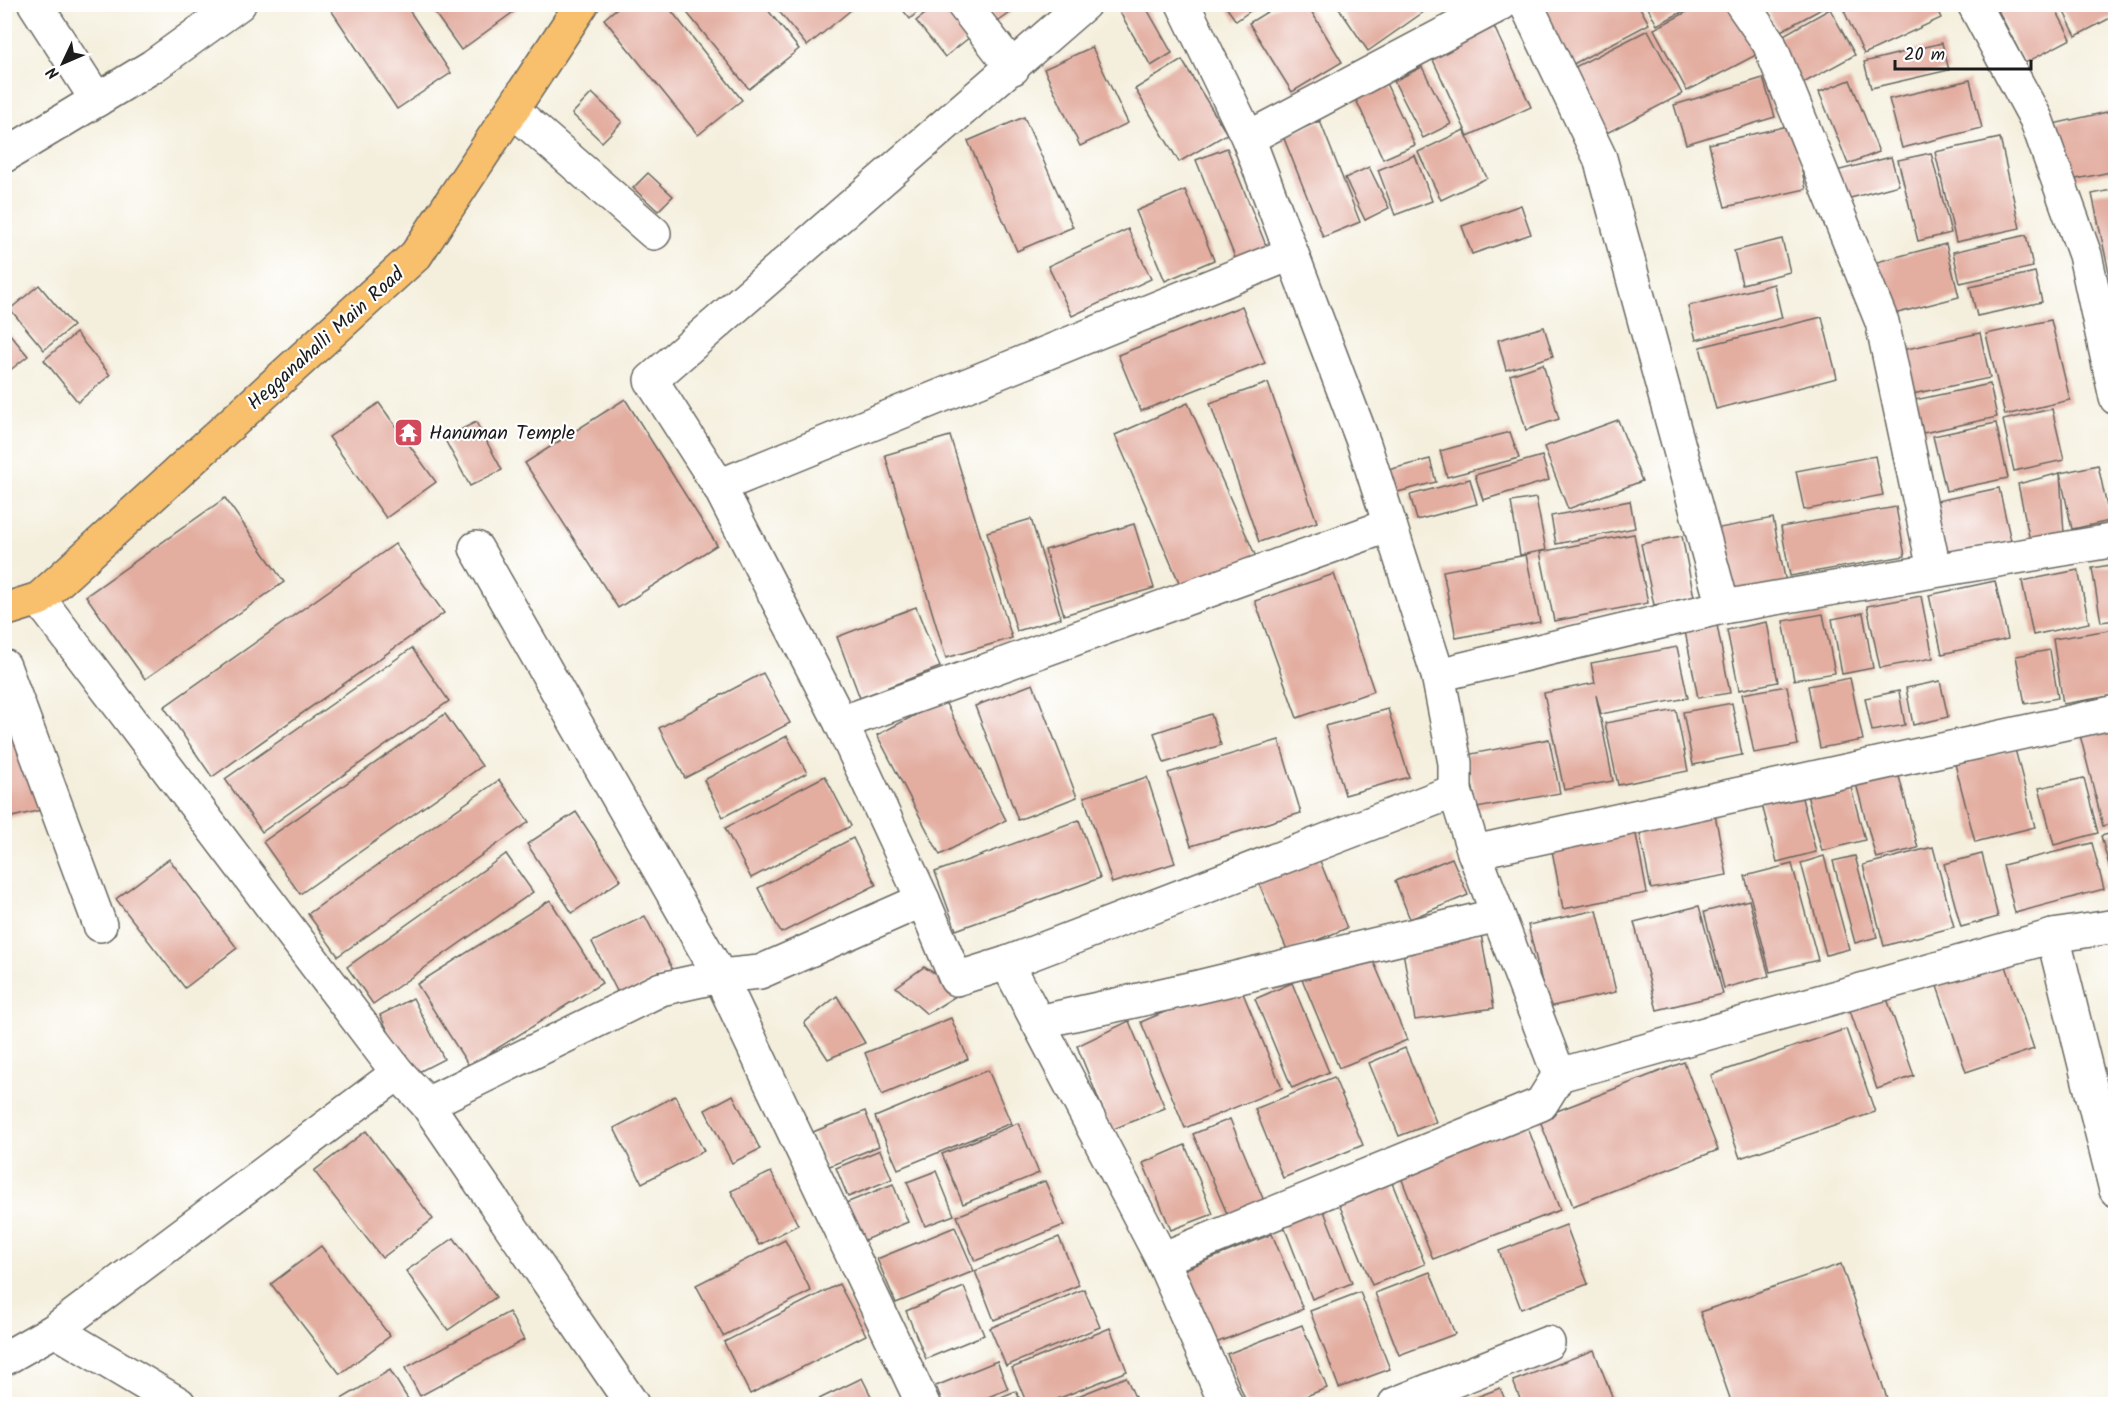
<svg xmlns="http://www.w3.org/2000/svg" width="2120" height="1409" viewBox="0 0 2120 1409" font-family="Kalam,sans-serif">
<rect width="100%" height="100%" fill="#fff"/>
<filter id="ink" filterUnits="userSpaceOnUse"><feTurbulence type="fractalNoise" baseFrequency=".0167" numOctaves="2"/><feDisplacementMap in="SourceGraphic" scale="12" xChannelSelector="R" yChannelSelector="G"/><feConvolveMatrix kernelMatrix="1 2 1 2 8 2 1 2 1" color-interpolation-filters="sRGB"/></filter>
<filter id="wash" filterUnits="userSpaceOnUse"><feTurbulence type="fractalNoise" baseFrequency=".008" numOctaves="4" result="noise"/><feDisplacementMap in="SourceGraphic" scale="24" xChannelSelector="R" yChannelSelector="G"/><feGaussianBlur stdDeviation="1.35" result="paint"/><feColorMatrix in="noise" values="0 0 0 0 0 0 0 0 0 0 0 0 0 0 0 0 0 1.4 0 .05"/><feComposite in="paint" operator="in"/></filter>
<g filter="url(#wash)">
<rect width="100%" height="100%" fill="#f4efdd"/>
<g id="blocks">
<g fill="#e3ada0">
<polygon points="327,4 405,4 451,73 397,109"/>
<polygon points="622,4 666,4 742,100 698,135 604,19"/>
<polygon points="680,4 763,4 799,49 749,89"/>
<polygon points="773,4 846,4 851,10 807,46"/>
<polygon points="898,4 926,4 910,19"/>
<polygon points="984,4 1023,4 996,23"/>
<polygon points="1115,4 1144,4 1172,53 1151,66"/>
<polygon points="1224,4 1260,4 1236,21"/>
<polygon points="1280,4 1307,4 1342,62 1292,92 1249,23"/>
<polygon points="1336,4 1435,4 1368,51"/>
<polygon points="1545,4 1638,4 1649,24 1566,68 1536,9"/>
<polygon points="1646,4 1697,4 1657,25"/>
<polygon points="1702,4 1732,4 1758,54 1687,91 1654,29"/>
<polygon points="1776,4 1831,4 1779,32 1767,9"/>
<polygon points="2000,4 2053,4 2071,39 2025,63 1996,6"/>
<polygon points="2060,4 2116,4 2116,15 2076,36"/>
<polygon points="429,5 512,5 516,10 461,50"/>
<polygon points="937,5 943,5 970,37 945,57 916,21"/>
<polygon points="1858,5 1935,5 1941,18 1864,54 1844,11"/>
<polygon points="1830,9 1855,55 1796,87 1771,42"/>
<polygon points="1491,20 1531,107 1468,136 1428,49"/>
<polygon points="1648,30 1682,94 1599,137 1565,72"/>
<polygon points="1942,43 1949,70 1871,88 1864,62"/>
<polygon points="1092,47 1128,123 1080,146 1044,69"/>
<polygon points="1182,60 1227,134 1179,162 1135,89"/>
<polygon points="1422,67 1451,124 1423,138 1394,81"/>
<polygon points="1763,78 1775,117 1686,144 1674,105"/>
<polygon points="1850,80 1879,152 1848,164 1819,92"/>
<polygon points="1970,80 1982,128 1902,148 1889,99"/>
<polygon points="1385,81 1415,145 1383,159 1354,95"/>
<polygon points="592,93 622,122 602,142 572,114"/>
<polygon points="2116,110 2116,171 2066,181 2053,124"/>
<polygon points="1024,117 1073,227 1017,251 968,141"/>
<polygon points="1320,121 1360,222 1323,237 1283,136"/>
<polygon points="1792,125 1806,189 1725,207 1709,144"/>
<polygon points="1464,130 1487,178 1441,200 1418,152"/>
<polygon points="2000,138 2020,228 1956,242 1935,152"/>
<polygon points="1227,148 1267,248 1236,260 1196,160"/>
<polygon points="1931,153 1951,233 1918,241 1898,160"/>
<polygon points="1415,155 1432,201 1395,215 1378,170"/>
<polygon points="1891,157 1899,185 1843,200 1836,171"/>
<polygon points="1369,167 1389,208 1365,220 1345,178"/>
<polygon points="648,173 673,196 658,211 633,188"/>
<polygon points="2116,189 2116,276 2110,277 2092,194"/>
<polygon points="1185,190 1214,260 1165,281 1136,211"/>
<polygon points="1521,205 1531,234 1472,254 1462,226"/>
<polygon points="1128,229 1151,279 1072,316 1048,266"/>
<polygon points="2026,235 2033,267 1960,283 1953,252"/>
<polygon points="1782,239 1790,272 1742,284 1734,251"/>
<polygon points="1946,244 1959,297 1886,316 1873,263"/>
<polygon points="2035,272 2042,302 1977,316 1970,287"/>
<polygon points="1774,284 1782,318 1696,340 1688,306"/>
<polygon points="39,285 73,326 44,350 10,309"/>
<polygon points="1242,306 1265,363 1141,411 1118,355"/>
<polygon points="1822,317 1837,378 1716,409 1700,347"/>
<polygon points="2051,320 2070,400 2005,415 1986,334"/>
<polygon points="4,327 28,356 4,375"/>
<polygon points="1544,327 1553,356 1506,370 1498,340"/>
<polygon points="76,333 110,375 78,402 44,360"/>
<polygon points="1980,333 1990,378 1912,394 1902,350"/>
<polygon points="1543,364 1559,419 1526,430 1510,375"/>
<polygon points="1268,383 1317,522 1259,542 1210,403"/>
<polygon points="1990,384 1997,417 1923,433 1915,400"/>
<polygon points="625,399 717,545 618,608 525,463"/>
<polygon points="379,403 436,482 386,518 329,437"/>
<polygon points="1188,403 1256,557 1182,589 1115,435"/>
<polygon points="2052,409 2064,460 2014,471 2003,420"/>
<polygon points="1618,420 1642,481 1568,509 1544,447"/>
<polygon points="476,422 502,470 470,486 444,438"/>
<polygon points="1996,423 2008,478 1946,491 1933,436"/>
<polygon points="1510,432 1519,458 1447,477 1440,451"/>
<polygon points="950,436 1012,638 946,658 885,455"/>
<polygon points="1542,456 1549,480 1483,500 1475,475"/>
<polygon points="1875,456 1883,495 1804,510 1796,471"/>
<polygon points="1430,459 1436,482 1390,494 1384,471"/>
<polygon points="2098,465 2110,521 2072,529 2060,473"/>
<polygon points="2060,473 2064,534 2030,541 2018,484"/>
<polygon points="1470,479 1477,504 1417,520 1410,495"/>
<polygon points="1999,488 2011,541 1944,555 1932,502"/>
<polygon points="225,498 284,582 145,679 86,596"/>
<polygon points="1536,498 1546,550 1520,555 1511,502"/>
<polygon points="1630,501 1635,528 1556,544 1551,516"/>
<polygon points="1896,507 1905,556 1790,576 1781,527"/>
<polygon points="1773,518 1786,583 1727,595 1714,529"/>
<polygon points="1031,519 1061,618 1017,631 987,532"/>
<polygon points="1134,524 1154,588 1064,615 1045,550"/>
<polygon points="1634,534 1648,603 1554,621 1540,552"/>
<polygon points="1682,536 1694,597 1654,605 1641,544"/>
<polygon points="395,544 444,613 212,777 164,707"/>
<polygon points="1526,555 1540,622 1456,638 1443,571"/>
<polygon points="2116,564 2116,620 2101,622 2092,568"/>
<polygon points="2078,570 2089,623 2033,635 2022,581"/>
<polygon points="1334,574 1374,691 1297,718 1255,601"/>
<polygon points="1995,581 2008,639 1942,654 1929,595"/>
<polygon points="1921,596 1933,658 1880,668 1867,606"/>
<polygon points="916,607 940,667 860,698 837,637"/>
<polygon points="1863,613 1873,668 1842,674 1832,619"/>
<polygon points="1823,614 1835,673 1794,680 1783,621"/>
<polygon points="1767,622 1778,682 1739,690 1727,630"/>
<polygon points="1717,625 1730,693 1698,698 1685,631"/>
<polygon points="2116,629 2116,695 2063,704 2053,639"/>
<polygon points="1677,647 1688,698 1601,714 1596,695 1613,781 1564,790 1544,693 1595,683 1591,663"/>
<polygon points="412,648 449,701 262,832 225,779"/>
<polygon points="2050,650 2058,698 2025,704 2016,656"/>
<polygon points="763,673 790,723 685,778 659,728"/>
<polygon points="1850,678 1863,740 1820,748 1808,686"/>
<polygon points="1940,681 1948,717 1913,725 1906,688"/>
<polygon points="1033,684 1077,797 1018,820 975,706"/>
<polygon points="1787,686 1798,745 1754,753 1742,694"/>
<polygon points="1899,691 1905,725 1872,731 1865,698"/>
<polygon points="944,700 1006,820 940,855 877,735"/>
<polygon points="4,702 41,810 4,819"/>
<polygon points="1732,703 1742,755 1693,765 1683,712"/>
<polygon points="1388,709 1409,777 1345,795 1325,726"/>
<polygon points="1676,710 1688,771 1618,785 1605,723"/>
<polygon points="445,714 482,766 300,894 263,842"/>
<polygon points="1211,714 1221,745 1164,763 1154,733"/>
<polygon points="2116,726 2116,823 2103,826 2080,735"/>
<polygon points="787,736 807,773 723,817 704,780"/>
<polygon points="1549,739 1560,793 1477,808 1466,755"/>
<polygon points="1279,740 1301,813 1191,846 1168,773"/>
<polygon points="2015,749 2035,827 1975,842 1955,764"/>
<polygon points="1897,769 1918,848 1876,858 1855,780"/>
<polygon points="825,776 851,826 751,878 725,828"/>
<polygon points="1147,777 1175,863 1112,883 1084,797"/>
<polygon points="2084,778 2098,833 2054,845 2039,788"/>
<polygon points="499,780 529,822 338,956 308,914"/>
<polygon points="1849,780 1865,840 1822,851 1806,791"/>
<polygon points="1799,787 1816,852 1777,862 1760,797"/>
<polygon points="1714,810 1727,875 1651,889 1638,824"/>
<polygon points="576,812 621,880 572,913 527,844"/>
<polygon points="1079,820 1100,878 956,930 935,872"/>
<polygon points="1635,829 1647,893 1563,909 1551,845"/>
<polygon points="2116,832 2116,887 2115,887 2101,836"/>
<polygon points="853,838 876,885 781,933 758,888"/>
<polygon points="2092,843 2104,889 2015,913 2003,865"/>
<polygon points="1933,847 1954,927 1884,946 1863,865"/>
<polygon points="506,854 533,892 373,1004 347,967"/>
<polygon points="1982,854 1998,917 1961,927 1944,864"/>
<polygon points="1318,856 1347,928 1288,952 1258,881"/>
<polygon points="1824,856 1849,949 1826,955 1801,863"/>
<polygon points="1855,856 1877,937 1855,943 1833,861"/>
<polygon points="1452,858 1468,895 1410,919 1395,881"/>
<polygon points="169,859 237,948 185,988 116,899"/>
<polygon points="1792,864 1818,960 1770,972 1745,876"/>
<polygon points="550,900 602,983 469,1066 417,984"/>
<polygon points="1749,900 1769,976 1724,988 1704,912"/>
<polygon points="1699,906 1723,994 1657,1010 1634,922"/>
<polygon points="1597,910 1616,992 1548,1007 1528,925"/>
<polygon points="645,916 673,970 620,997 592,942"/>
<polygon points="1481,934 1494,1008 1415,1020 1402,946"/>
<polygon points="1369,951 1407,1040 1339,1068 1302,979"/>
<polygon points="2005,963 2034,1049 1966,1072 1937,986"/>
<polygon points="924,967 964,991 927,1014 896,987"/>
<polygon points="1238,981 1282,1088 1185,1128 1141,1022"/>
<polygon points="1292,983 1329,1072 1292,1088 1255,999"/>
<polygon points="1883,987 1914,1076 1877,1089 1846,999"/>
<polygon points="837,996 865,1043 828,1059 804,1023"/>
<polygon points="413,998 444,1059 411,1076 380,1015"/>
<polygon points="951,1018 968,1059 882,1095 865,1053"/>
<polygon points="1129,1021 1165,1108 1111,1130 1077,1046"/>
<polygon points="1846,1029 1875,1112 1740,1158 1711,1075"/>
<polygon points="1405,1048 1436,1122 1399,1136 1369,1063"/>
<polygon points="1684,1062 1718,1150 1573,1206 1539,1118"/>
<polygon points="988,1070 1011,1123 898,1169 875,1117"/>
<polygon points="1334,1077 1363,1145 1283,1178 1255,1109"/>
<polygon points="733,1095 760,1149 732,1163 705,1110"/>
<polygon points="675,1096 704,1151 642,1183 614,1128"/>
<polygon points="865,1111 879,1146 827,1167 813,1132"/>
<polygon points="1524,1118 1560,1210 1433,1259 1397,1167"/>
<polygon points="1230,1119 1264,1201 1228,1216 1193,1134"/>
<polygon points="1018,1123 1039,1173 963,1204 942,1154"/>
<polygon points="366,1131 433,1219 382,1258 314,1171"/>
<polygon points="1185,1145 1213,1214 1171,1230 1143,1163"/>
<polygon points="880,1150 892,1179 848,1197 836,1168"/>
<polygon points="936,1171 954,1215 925,1226 907,1182"/>
<polygon points="771,1172 798,1225 759,1245 731,1191"/>
<polygon points="1388,1173 1425,1264 1372,1285 1335,1194"/>
<polygon points="1045,1181 1064,1225 975,1261 957,1216"/>
<polygon points="893,1184 908,1222 862,1241 846,1203"/>
<polygon points="1322,1206 1352,1283 1312,1299 1282,1221"/>
<polygon points="1566,1225 1588,1284 1521,1309 1499,1251"/>
<polygon points="955,1227 974,1271 896,1303 877,1259"/>
<polygon points="1272,1234 1303,1309 1213,1344 1183,1270"/>
<polygon points="1059,1237 1079,1285 994,1320 975,1271"/>
<polygon points="454,1238 496,1297 448,1330 406,1271"/>
<polygon points="785,1240 811,1291 723,1336 696,1285"/>
<polygon points="321,1246 390,1336 340,1374 271,1284"/>
<polygon points="1841,1264 1889,1404 1732,1404 1700,1312"/>
<polygon points="1430,1272 1455,1334 1399,1355 1375,1293"/>
<polygon points="839,1284 866,1335 750,1394 724,1342"/>
<polygon points="964,1287 984,1335 926,1359 906,1311"/>
<polygon points="1084,1289 1100,1327 1006,1366 990,1328"/>
<polygon points="1360,1292 1390,1369 1339,1388 1310,1311"/>
<polygon points="509,1312 524,1340 420,1396 405,1368"/>
<polygon points="1302,1325 1327,1388 1285,1404 1247,1404 1227,1354"/>
<polygon points="1110,1328 1127,1371 1045,1404 1027,1404 1012,1368"/>
<polygon points="1594,1350 1615,1404 1522,1404 1513,1381"/>
<polygon points="997,1361 1008,1389 971,1404 943,1404 936,1386"/>
<polygon points="390,1370 411,1404 333,1404"/>
<polygon points="1126,1377 1138,1404 1058,1404"/>
<polygon points="862,1378 875,1404 809,1404"/>
<polygon points="1500,1388 1507,1404 1459,1404"/>
<polygon points="1016,1391 1022,1404 983,1404"/>
</g>
</g>
</g>
<g filter="url(#ink)">
<use href="#blocks" fill-opacity="0" stroke="#686660" stroke-width="1.5"/>
<g fill="none" stroke-linecap="round" stroke-linejoin="round">
<defs>
<g id="minor">
<polyline points="35,4 97,100"/>
<polyline points="963,4 1013,68"/>
<polyline points="1183,4 1248,138 1364,444 1438,675 1455,763 1455,791 1474,852 1559,1075"/>
<polyline points="1526,4 1600,158 1723,607"/>
<polyline points="1742,4 1769,43 1882,322 1934,569"/>
<polyline points="1974,4 2036,119 2085,255 2116,398"/>
<polyline points="514,111 654,233"/>
<polyline points="1248,138 1501,4"/>
<polyline points="4,156 153,66 239,4"/>
<polyline points="719,486 1290,254"/>
<polyline points="476,548 720,976 923,1404"/>
<polyline points="39,599 398,1073 427,1104 632,1404"/>
<polyline points="4,666 100,925"/>
<polyline points="1438,675 1723,607 2116,540"/>
<polyline points="841,723 1390,525"/>
<polyline points="1474,852 2116,712"/>
<polyline points="923,900 841,723 719,486 651,380 1084,4"/>
<polyline points="2053,936 2116,1190"/>
<polyline points="1007,963 1162,1259 1226,1404"/>
<polyline points="1038,1022 1198,987 1498,915"/>
<polyline points="427,1104 661,989 720,976 760,972 923,900 956,979 1007,963 1455,791"/>
<polyline points="1162,1259 1541,1104 1559,1075 2053,936 2116,926"/>
<polyline points="55,1330 179,1404"/>
<polyline points="4,1359 55,1330 398,1073"/>
<polyline points="1395,1404 1548,1343"/>
</g>
<polyline id="major" points="4,610 39,599 416,255 582,4"/>
</defs>
<use href="#minor" stroke="#686660" stroke-width="36"/>
<use href="#major" stroke="#686660" stroke-width="36"/>
<use href="#minor" stroke="#fff" stroke-width="33"/>
<use href="#major" stroke="#f8bf6c" stroke-width="33"/>
</g>
</g>
<defs>
<symbol id="temple-square" viewBox="-11 -11 22 22"><rect x="-9" y="-9" width="18" height="18" rx="4" fill="#d1495b" stroke="#fff"/><path d="M0-6L5-2H3V0L6.5 2.5H4V6H1.5V3h-3V6H-4V2.5H-6.5L-3 0V-2H-5Z" fill="#fff"/></symbol>
</defs>
<g fill-rule="evenodd">
<use href="#temple-square" x="392" y="416" width="33" height="33"/>
</g>
<g text-anchor="middle" stroke-width="4.5" stroke-linejoin="round" paint-order="stroke">
<g font-size="20" fill="#1c1c1c" stroke="#fff">
<text transform="translate(325 338) rotate(-42)" y="7">Hegganahalli Main Road</text>
</g>
<g font-size="20" fill="#1c1c1c" stroke="#fff" text-anchor="start">
<text x="429" y="439">Hanuman Temple</text>
</g>
</g>
<rect width="2120" height="1409" fill="none" stroke="#fff" stroke-width="24"/>
<g transform="translate(63 63) rotate(226)" stroke="#ffffff" stroke-width="4.5" paint-order="stroke">
<path d="M0-4.5L10 22L0 15L-10 22Z" fill="#1c1c1c"/>
<text y="-9" font-size="16" font-weight="bold" text-anchor="middle" fill="#1c1c1c">N</text>
</g>
<path d="M1895 60v9h136v-9" fill="none" stroke="#1c1c1c" stroke-width="3"/>
<text x="1904" y="60" font-size="18" fill="#1c1c1c" stroke="#ffffff" stroke-width="4.5" paint-order="stroke">20 m</text>
</svg>
